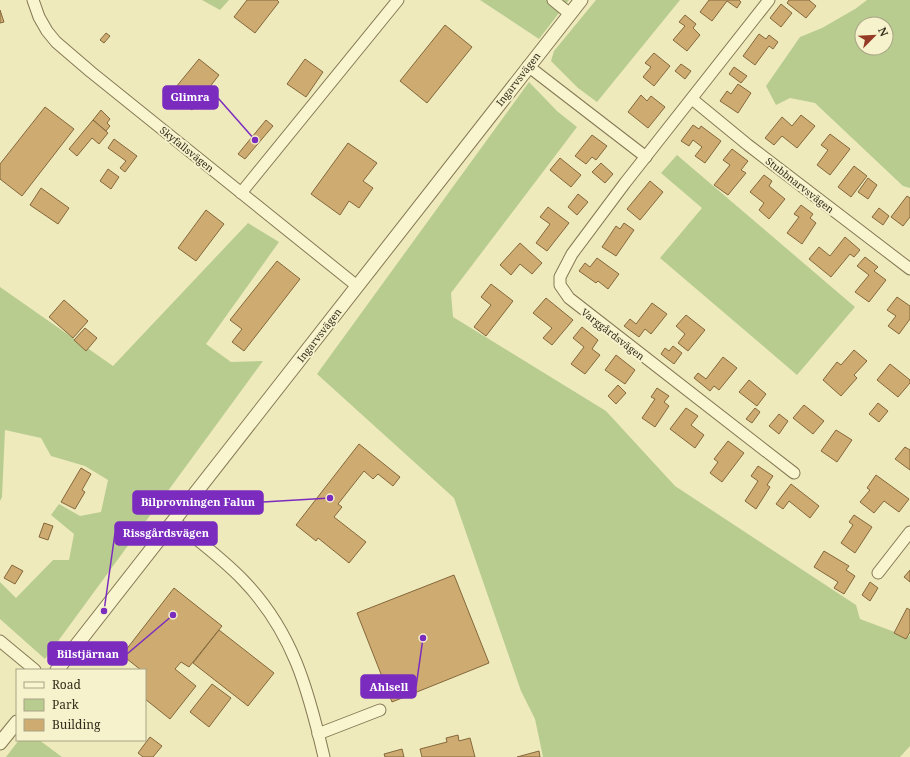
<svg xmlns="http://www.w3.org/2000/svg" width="910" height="757" viewBox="0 0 910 757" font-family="'Noto Serif',serif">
<rect width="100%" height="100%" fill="#eeeabc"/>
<g fill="#b8cc90" fill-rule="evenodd">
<polygon points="202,0 229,0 220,10"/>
<polygon points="480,0 569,0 539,39"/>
<polygon points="596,0 680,0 597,102 578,88 551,61 554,51"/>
<path d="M867,0h43v188l-7,-2 -88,-83 -25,-5 -14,7 -10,-19 34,-49 22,-9 33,-19zM862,24h24v24h-24z"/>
<polygon points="529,82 557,111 577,127 451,293 453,317 606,411 675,486 856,605 860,619 908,637 910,635 910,746 900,757 543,757 535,719 521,691 454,498 317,374"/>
<polygon points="677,155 855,307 797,375 660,258 702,208 661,173"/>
<polygon points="248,223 279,242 206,344 231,362 263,361 45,659 0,619 0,582 16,598 53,560 69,560 74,534 51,515 59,504 80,516 101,512 108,480 85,466 51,456 41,438 5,430 2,497 0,501 0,287 113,366"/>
<polygon points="19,740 39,740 62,757 6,757"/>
</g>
<g fill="#cdab71" stroke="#85683b">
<polygon points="247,0 277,0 279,2 255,33 234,17"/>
<polygon points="709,0 739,0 741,2 737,8 727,1 712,21 700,12"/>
<polygon points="789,0 809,0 816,6 806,18 787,3"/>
<polygon points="781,4 792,13 781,27 770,18"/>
<polygon points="0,10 4,22 0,23"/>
<polygon points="685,15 696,24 693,28 700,35 687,51 673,40 685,26 679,22"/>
<polygon points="445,25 472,47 427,103 400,81"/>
<polygon points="106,33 110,36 104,43 100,40"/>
<polygon points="759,34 766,39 769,35 778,42 773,49 769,46 755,65 743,56"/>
<polygon points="654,53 670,66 654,86 643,77 651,67 645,63"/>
<polygon points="199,59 219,75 192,110 171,93"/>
<polygon points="305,59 323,72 306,97 287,84"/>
<polygon points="681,64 691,71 685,79 675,71"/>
<polygon points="734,67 747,76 741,83 729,74"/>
<polygon points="738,84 751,93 738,113 720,101 727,91 731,94"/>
<polygon points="641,95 647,101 651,96 665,107 648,128 628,112"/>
<polygon points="45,107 74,129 22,196 0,179 0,164"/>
<polygon points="101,110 110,119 107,123 110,126 106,131 93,120"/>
<polygon points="801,115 815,126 797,148 782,136 774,145 765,138 782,117 792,126"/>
<polygon points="93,120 108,133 99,144 92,138 77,156 69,149"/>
<polygon points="266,120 273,126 245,159 238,154"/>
<polygon points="693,125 699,129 701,126 721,141 705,163 695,156 702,147 693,140 689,146 681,141"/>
<polygon points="830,134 850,149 830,175 817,165 828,150 821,145"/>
<polygon points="592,135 607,146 596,160 592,157 586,164 575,156"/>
<polygon points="114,139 137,156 125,172 120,168 126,161 108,148"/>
<polygon points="348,143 377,163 363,181 373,188 359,208 349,201 340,215 311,194"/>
<polygon points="732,149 748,161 741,170 746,173 728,195 714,185 730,165 723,160"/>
<polygon points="560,158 581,175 571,187 550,170"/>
<polygon points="601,163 613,174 605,183 592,172"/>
<polygon points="854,166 867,176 851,197 838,187"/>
<polygon points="108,169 119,177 111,189 100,181"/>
<polygon points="764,175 772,181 769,186 785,199 769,219 759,210 764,203 750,192"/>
<polygon points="868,178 877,185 868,199 858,192"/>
<polygon points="650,181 663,192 640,220 627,209"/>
<polygon points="41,188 69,208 58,224 30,205"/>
<polygon points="578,194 588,202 577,215 568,207"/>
<polygon points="907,196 910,198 910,217 903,226 891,217"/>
<polygon points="801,205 813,214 810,218 816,223 802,244 787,233 799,217 794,214"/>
<polygon points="548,207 569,223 547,251 536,243 550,224 540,217"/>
<polygon points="879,208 889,216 883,225 872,217"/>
<polygon points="206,210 224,224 196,261 178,248"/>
<polygon points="624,223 634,230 616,256 602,247 616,226 620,229"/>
<polygon points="845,237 860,250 854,257 850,254 831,277 809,259 819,247 830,256"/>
<polygon points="520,243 542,263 532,274 520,264 511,275 500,265"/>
<polygon points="865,257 878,267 874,271 886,280 869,302 855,292 869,275 857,266"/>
<polygon points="597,258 619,274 608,289 598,281 596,283 579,271 585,263 590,267"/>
<polygon points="277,261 300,279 244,351 232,342 242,329 230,320"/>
<polygon points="491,284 513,301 486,336 474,327 491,305 481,297"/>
<polygon points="897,297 910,306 910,319 899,334 888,326 896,316 887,310"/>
<polygon points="546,298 573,320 552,345 543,338 552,328 533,313"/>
<polygon points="64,300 88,321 73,338 49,317"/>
<polygon points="652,303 667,314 651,334 645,329 639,337 624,326 630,319 636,324"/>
<polygon points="686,315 705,330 688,351 678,343 685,334 676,326"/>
<polygon points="582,327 598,340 592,349 600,355 585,374 571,364 584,347 573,338"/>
<polygon points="85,328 97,338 86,351 74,340"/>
<polygon points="673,346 682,353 674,364 661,354 665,348 669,351"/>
<polygon points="854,350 867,361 854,375 857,378 841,396 823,380 837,362 841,365"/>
<polygon points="616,355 635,370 625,384 605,370"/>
<polygon points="723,357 737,368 719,390 714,386 710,391 694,378 698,373 706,379"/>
<polygon points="890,364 910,380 910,383 898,397 877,380"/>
<polygon points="749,380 766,394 757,406 739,392"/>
<polygon points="618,385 626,393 616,404 608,396"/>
<polygon points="657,388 669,396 664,402 669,406 655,427 642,418 655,399 651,397"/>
<polygon points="878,403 888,411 879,422 869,414"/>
<polygon points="804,405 824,421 813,434 793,418"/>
<polygon points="686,408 698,416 691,425 704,435 695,448 670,429"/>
<polygon points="755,408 760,412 752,423 746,419"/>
<polygon points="779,414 788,421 779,434 769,426"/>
<polygon points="836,430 852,440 837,462 821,451"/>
<polygon points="728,441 744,453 722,482 710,473 718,462 714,459"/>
<polygon points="359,444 400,477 393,486 378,474 373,479 364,471 338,504 342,507 334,517 366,542 349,563 318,538 316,541 296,525"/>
<polygon points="905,447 910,450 910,470 895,459"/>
<polygon points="758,466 773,476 767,485 770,487 756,509 745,501 758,481 751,476"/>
<polygon points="81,468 91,474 82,490 85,492 75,509 61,502"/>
<polygon points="876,475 909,499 899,512 884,501 874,513 860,502 870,490 867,488"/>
<polygon points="791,484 819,506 810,518 789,501 783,509 776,504"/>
<polygon points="854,515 872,527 855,553 841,543 853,525 849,522"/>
<polygon points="44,523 53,526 48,540 39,537"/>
<polygon points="824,551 849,566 846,570 855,576 844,594 834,588 838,582 814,567"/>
<polygon points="12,565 23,571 15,584 4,578"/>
<polygon points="910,570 910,582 904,577"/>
<polygon points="454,575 489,663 392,702 357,613"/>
<polygon points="870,582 878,588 870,601 862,595"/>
<polygon points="174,588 222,626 189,667 181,662 175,669 196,686 170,719 145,699 145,670 141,670 122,655"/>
<polygon points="907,608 910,610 910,632 906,639 894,633"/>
<polygon points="219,630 274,673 248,706 193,663"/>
<polygon points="212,684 231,698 209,727 190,712"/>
<polygon points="458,735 459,741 470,738 475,757 422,757 420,749 447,742 446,738"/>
<polygon points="150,737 162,746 153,757 143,757 138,753"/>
<polygon points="402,749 404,757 385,757 384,754"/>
<polygon points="539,751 540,757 517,757"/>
</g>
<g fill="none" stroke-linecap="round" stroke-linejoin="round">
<defs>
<g id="minor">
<polyline points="33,0 39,17 47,31 56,42 91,72 357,286"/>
<polyline points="553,0 570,14"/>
<polyline points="769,0 625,183 572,254 560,277 560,285 569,298 794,473"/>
<polyline points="528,66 646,157"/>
<polyline points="692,99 748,145 910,269"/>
<polyline points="241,193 398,0"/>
<path d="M174,521c23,19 48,37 69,59 50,52 65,109 81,177"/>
<polyline points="878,573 910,532"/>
<polyline points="0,641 35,670"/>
<polyline points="318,734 380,710"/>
</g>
<g id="tertiary">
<polyline points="57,670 581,0"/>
<polyline points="0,743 17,722"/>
</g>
</defs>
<use href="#minor" stroke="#867955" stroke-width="13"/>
<use href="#tertiary" stroke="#867955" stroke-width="15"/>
<use href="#minor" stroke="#f9f5cf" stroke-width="11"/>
<use href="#tertiary" stroke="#f9f5cf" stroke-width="13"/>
</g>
<g text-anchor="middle" stroke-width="4" stroke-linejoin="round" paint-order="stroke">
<g font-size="10" fill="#342c1b" stroke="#f6f2cc">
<text transform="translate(518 79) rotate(-52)" y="4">Ingarvsvägen</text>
<text transform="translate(187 149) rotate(39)" y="4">Skyfallsvägen</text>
<text transform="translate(800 185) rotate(38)" y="4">Stubbnarvsvägen</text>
<text transform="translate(613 334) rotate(38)" y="4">Varggårdsvägen</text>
<text transform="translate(319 335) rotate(-52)" y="4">Ingarvsvägen</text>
</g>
</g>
<path fill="none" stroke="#7b2cbf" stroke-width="1.5" d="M255 140L218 98M330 498L263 502M104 611L115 533M173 615L127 654M423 638L416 687"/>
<g fill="#7b2cbf" stroke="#f6f2cc" stroke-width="1.5">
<circle cx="255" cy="140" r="4"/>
<circle cx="330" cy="498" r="4"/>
<circle cx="104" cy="611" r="4"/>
<circle cx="173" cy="615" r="4"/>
<circle cx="423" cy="638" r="4"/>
</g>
<g fill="#7b2cbf" stroke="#7b2cbf" stroke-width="1.5">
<rect x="163" y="86" width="55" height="23" rx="4"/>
<rect x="133" y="491" width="130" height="23" rx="4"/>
<rect x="115" y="522" width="102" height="23" rx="4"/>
<rect x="48" y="642" width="79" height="23" rx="4"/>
<rect x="361" y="675" width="55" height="23" rx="4"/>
</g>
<g font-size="11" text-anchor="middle" font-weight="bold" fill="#fff">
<text x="190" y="101">Glimra</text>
<text x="198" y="506">Bilprovningen Falun</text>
<text x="166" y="537">Rissgårdsvägen</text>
<text x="88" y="658">Bilstjärnan</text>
<text x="389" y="691">Ahlsell</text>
</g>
<rect x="16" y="669" width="130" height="72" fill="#f6f2cc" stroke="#a8a385"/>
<rect x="24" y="682" width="20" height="6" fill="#f9f5cf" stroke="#a8a385"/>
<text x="52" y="689" font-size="12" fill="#342c1b">Road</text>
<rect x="24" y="699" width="20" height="12" fill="#b8cc90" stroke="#a8a385"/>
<text x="52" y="709" font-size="12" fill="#342c1b">Park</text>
<rect x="24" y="719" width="20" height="12" fill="#cdab71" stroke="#a8a385"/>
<text x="52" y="729" font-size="12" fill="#342c1b">Building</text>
<g transform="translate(874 36) rotate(66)"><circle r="19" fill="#f6f2cc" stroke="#a8a385"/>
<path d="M0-3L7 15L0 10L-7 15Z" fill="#953b25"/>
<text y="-6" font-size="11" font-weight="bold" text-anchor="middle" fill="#342c1b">N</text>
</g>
</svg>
